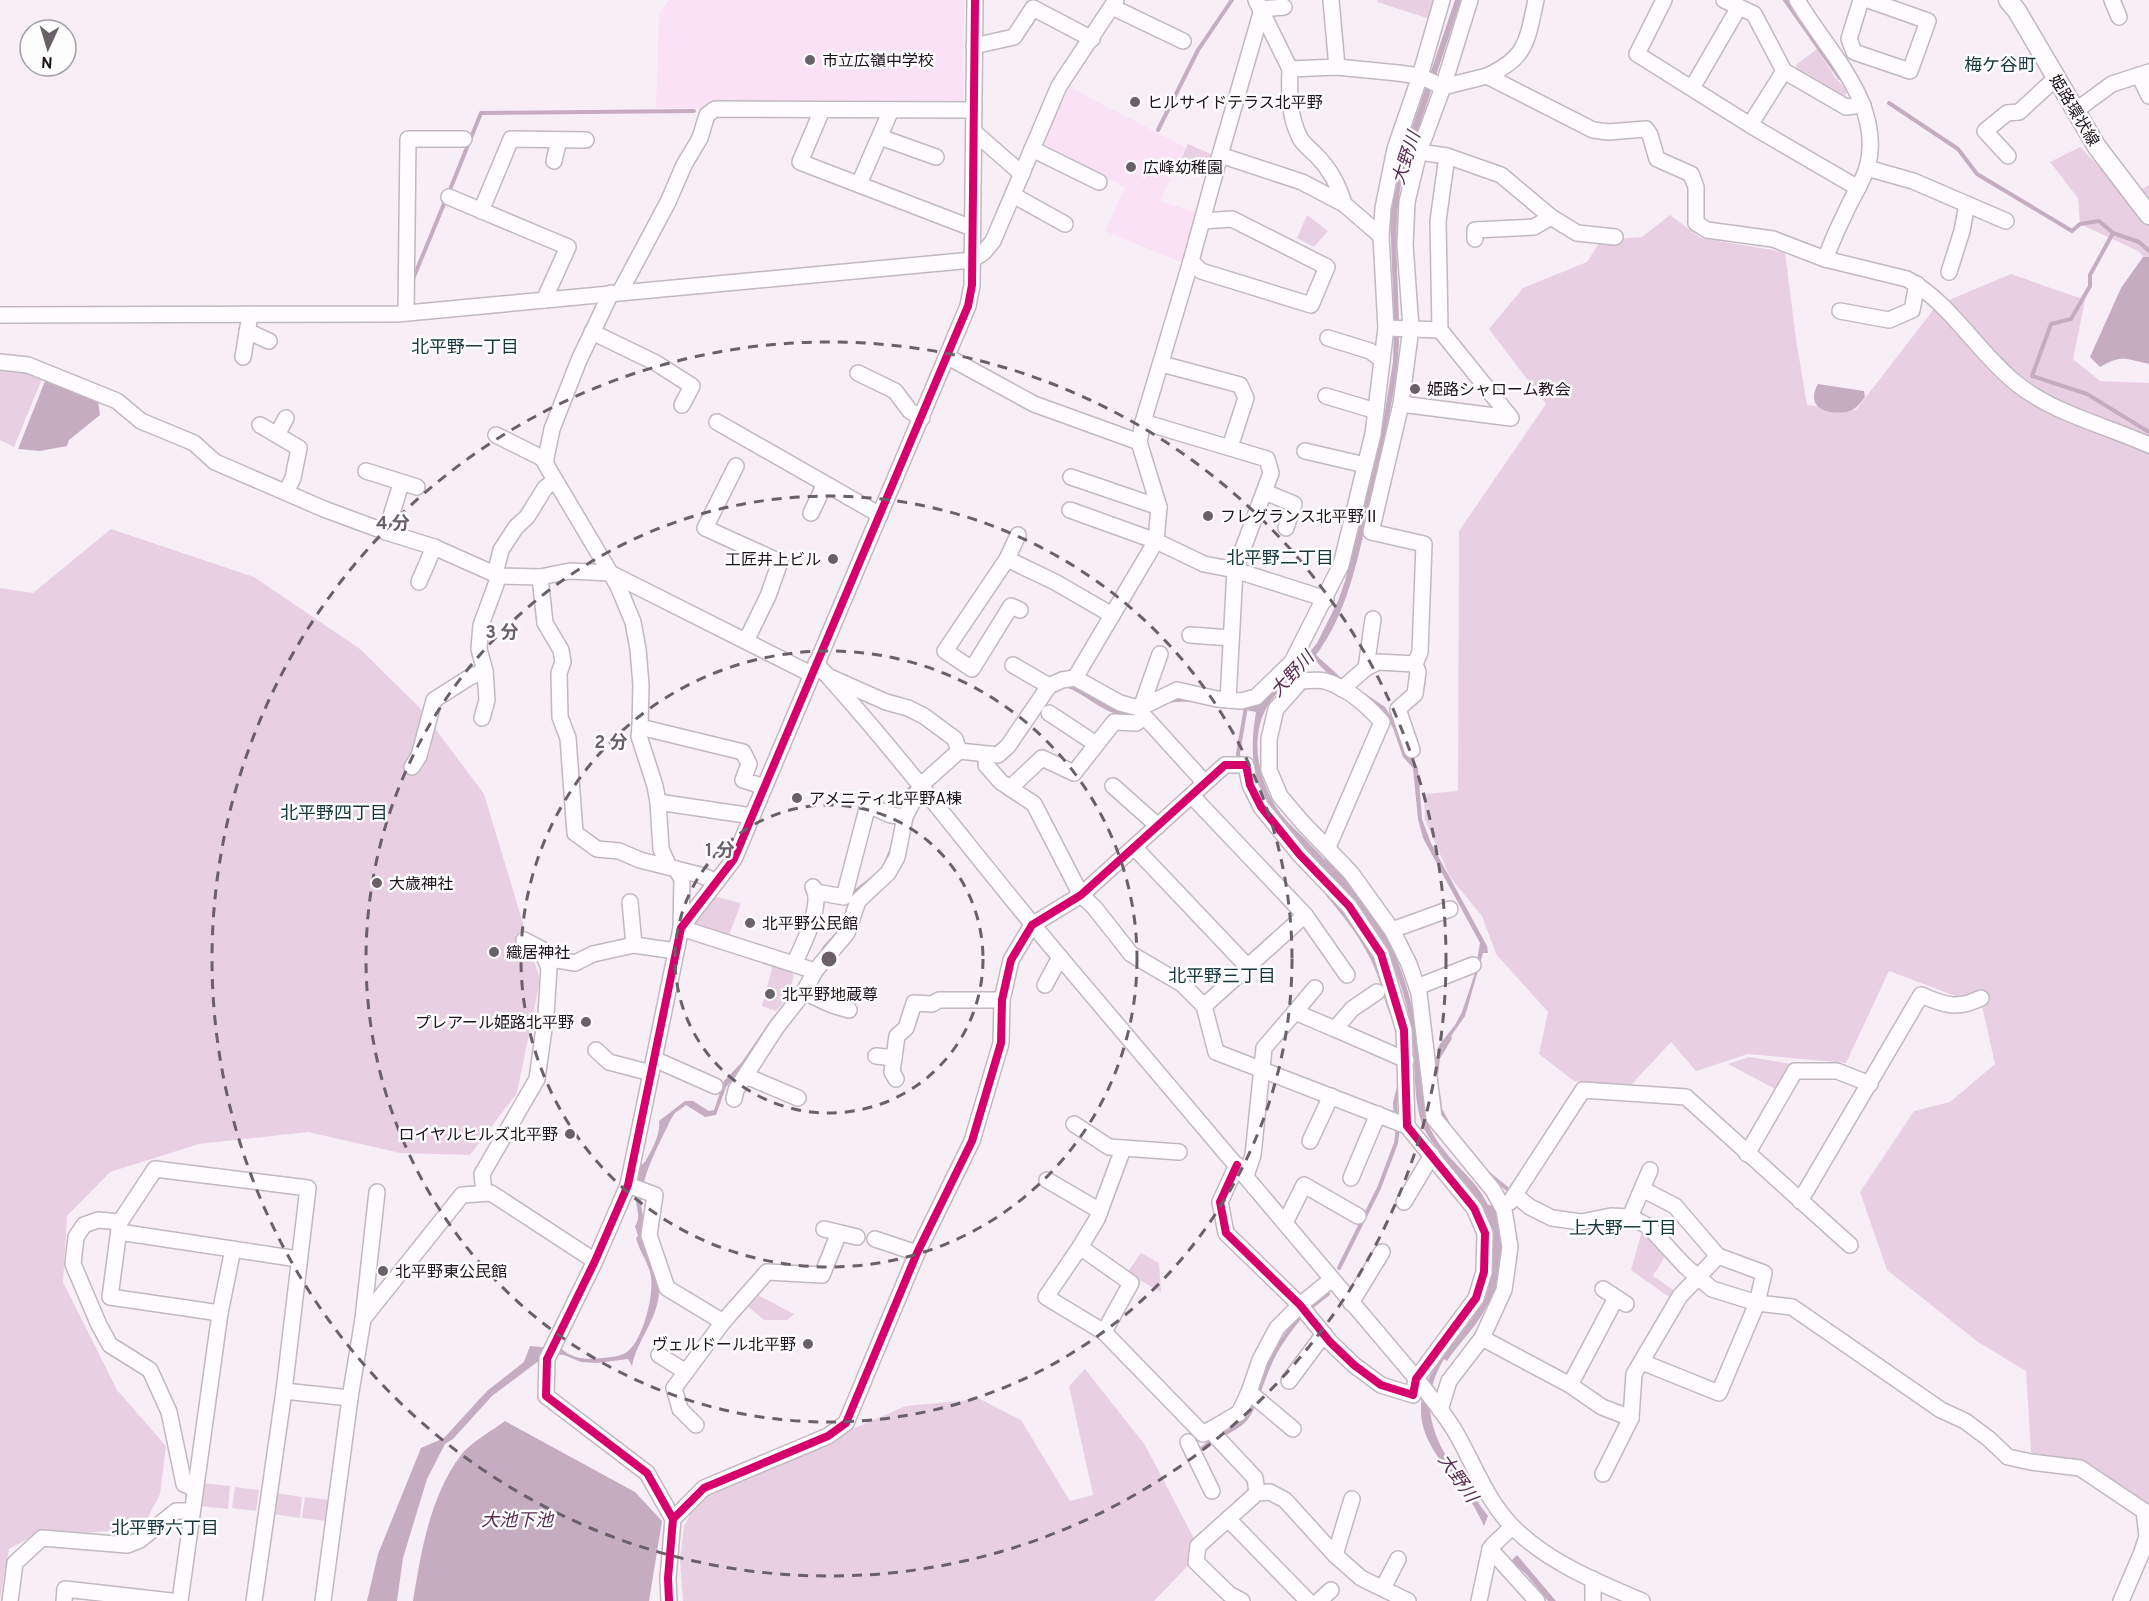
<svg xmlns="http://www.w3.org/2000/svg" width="2149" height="1601" viewBox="0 0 2149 1601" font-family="Overpass,'Noto Sans JP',sans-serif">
<rect width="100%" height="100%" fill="#f8eef6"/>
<g fill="#fae1f5">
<polygon points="669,0 964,0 963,106 656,108 659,14"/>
<polygon points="1065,85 1185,147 1160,201 1195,212 1198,217 1185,264 1105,231 1125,187 1041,145"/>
</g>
<g fill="#e8d0e2">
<polygon points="1378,0 1438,0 1433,20 1377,2"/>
<polygon points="1817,49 1835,77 1848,92 1841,99 1797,73 1796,65"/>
<polygon points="1188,144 1213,155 1205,173 1179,163"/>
<polygon points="2080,147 2129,198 2149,185 2149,263 2138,251 2080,224 2078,198 2050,162"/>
<polygon points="1307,215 1328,231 1314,247 1297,238"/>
<polygon points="1670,215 1701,238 1785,252 1796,339 1807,405 1856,410 1937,305 2011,274 2085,300 2073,359 2100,381 2149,383 2149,1506 2031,1452 2026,1371 1978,1342 1887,1270 1860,1192 1914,1111 1950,1102 1995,1064 1982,1006 1889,971 1846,1063 1748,1054 1696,1071 1671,1042 1631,1085 1574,1081 1539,1054 1548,1012 1496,954 1482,916 1450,877 1425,820 1424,794 1458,791 1459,531 1546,404 1489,329 1523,288 1587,262 1601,240 1642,237"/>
<polygon points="0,365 44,374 14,447 0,440"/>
<polygon points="111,529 254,577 360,649 419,707 484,794 540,980 517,1093 470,1155 400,1153 308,1132 199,1144 110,1172 67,1216 63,1282 117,1390 166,1446 160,1494 142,1529 33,1536 9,1549 0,1599 0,588 33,593"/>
<polygon points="713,896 741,903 728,938 702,931 694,923"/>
<polygon points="773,964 789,970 794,976 790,988 795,991 776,1011 762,1006"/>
<polygon points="1749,1057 1792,1064 1777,1090 1728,1064"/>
<polygon points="1642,1231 1666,1255 1653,1276 1676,1292 1672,1299 1631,1270"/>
<polygon points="1141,1253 1159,1263 1161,1292 1127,1273"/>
<polygon points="756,1294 794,1314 787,1320 764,1320 746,1305"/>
<polygon points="1085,1369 1145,1445 1201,1552 1154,1601 683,1601 680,1560 684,1526 701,1494 906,1406 980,1399 1021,1420 1070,1501 1093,1495 1069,1386"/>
<polygon points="202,1483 230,1486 228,1509 200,1506"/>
<polygon points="235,1487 259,1490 256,1511 232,1508"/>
<polygon points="275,1493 302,1497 300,1518 273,1514"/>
<polygon points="305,1497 329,1500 326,1521 302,1518"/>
</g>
<g fill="#c6acc0">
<path d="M1455,0h6l-59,179c-11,54 -2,109 -3,164 -2,46 -14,91 -24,135 -12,57 -23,130 -59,177l23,21 46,31 13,20 10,27 10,14 4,51 9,24 56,103 1,7h-5l-18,63 -27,39 -1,-5 3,-6 15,-19 7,-13 13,-39 5,-30 -57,-105 -5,-19 -5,-51 -10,-11 -10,-29 -8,-15 -25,-15 -30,-22 -17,-18c-16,16 -35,30 -46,49 -19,33 -7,79 14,107 7,9 17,18 25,26 31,33 65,65 85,106 18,38 27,80 30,122 2,21 1,42 10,62 10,22 31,38 46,57 29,39 29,89 3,131 -10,15 -23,28 -33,43l-3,-2c-38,62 10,108 44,157l-4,10c-4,-8 -8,-17 -13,-24 -15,-24 -41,-48 -48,-76 -16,-63 68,-100 71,-160 2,-63 -23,-70 -55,-115 -5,-7 -11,-14 -15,-22 -13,-31 -7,-69 -13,-103 -6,-35 -20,-70 -38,-101 -15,-23 -35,-41 -54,-61 -14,-15 -28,-31 -42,-47 -25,-35 -28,-63 -21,-105 -20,-4 -60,-12 -79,-10 -20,1 -31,16 -54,13 -21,-2 -38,-22 -58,-28l-11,6 -41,58 -50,-1 -38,27 -32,82 -46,68 -102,139 -19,21 -10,28 -11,2 -19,-12 -11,8 -4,6c-12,26 -34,63 -29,92 5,26 18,54 17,81 -1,27 -22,48 -27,74l-4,-7 -31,4 -16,-1 -17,-7 -21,-2 -3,7 -48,36 -39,43 -8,5 -18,35 -24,79 -6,43h-30l11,-47 43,-106 23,-10 43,-47 37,-29 6,-16 32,3c10,10 26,11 40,9 8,-1 19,-1 26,-7 15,-12 26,-56 23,-74 -2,-14 -12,-26 -15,-39l2,-2 -3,-10c7,-9 0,-22 0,-32 1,-7 0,-21 5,-28 1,-2 5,-3 6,-6 6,-10 15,-27 13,-39l26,-20h8l16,10 5,-1 10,-29 18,-19 30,-44 20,-21 32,-52 18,-19 4,-17 8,-19 27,-21 9,-21 11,-50c12,-21 35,-36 52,-51l46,1 50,-57 20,-9 45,24 63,-11 64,10 32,-17 27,-24 17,-21 21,-42 7,-20 37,-152 11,-67 1,-43 -4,-106 8,-44z"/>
<path d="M2143,257h6v107c-23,-5 -27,-10 -49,3l-10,-10 31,-69z"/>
<polygon points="47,376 97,393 100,415 69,440 67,446 40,451 18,449"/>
<path d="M1818,384l46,7 1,6c-4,6 -11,14 -19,15 -20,3 -41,-5 -28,-28z"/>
<path d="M505,1421l130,71 27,29 -13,80h-236c8,-49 17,-105 48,-146 9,-12 32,-25 44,-34z"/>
<polygon points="1517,1555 1556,1601 1548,1601 1526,1574 1511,1561"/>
</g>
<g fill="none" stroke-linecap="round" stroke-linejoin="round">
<g stroke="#c6acc0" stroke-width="4">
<polyline points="1785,0 1840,78"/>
<polyline points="1889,103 1958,149 1977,174 2072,231 2080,224 2099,221 2113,233 2139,242 2149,251"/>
<polyline points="1158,130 1198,50 1232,0"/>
<polyline points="449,192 481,113 694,111"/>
<polyline points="2113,233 2090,275 2090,286 2071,319 2051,324 2032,376 2087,394 2149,432"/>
<polyline points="413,279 446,199"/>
<polyline points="1239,761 1238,753 1246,707"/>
<path d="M1328,895c20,23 41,50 51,79 5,13 7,27 13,40"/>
<polyline points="1436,1075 1438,1058 1450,1038"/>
<polyline points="1439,1098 1440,1109 1448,1124"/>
<polyline points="1396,1117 1395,1103 1399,1087"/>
<polyline points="1489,1174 1511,1192"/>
<polyline points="1339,1268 1379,1188 1396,1143 1398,1128"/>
<polyline points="1310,1308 1328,1294"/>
<path d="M1258,1394c12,-35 20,-51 44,-79"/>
<path d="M1220,1436c19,-10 27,-13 35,-35"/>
<polyline points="1200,1450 1213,1440"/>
</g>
<g stroke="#c6acc0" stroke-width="22">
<polyline points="1330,869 1363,900 1375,921"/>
<polyline points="1489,1295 1494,1284 1493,1224 1489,1216"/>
</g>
<defs>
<g id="minor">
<path d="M1256,0l34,69 47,-2 61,6 22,3 23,11 44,-11 106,54 15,2 38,-3 4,6 7,24 34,15 5,13v36l11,7 66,9 52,20 82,20c43,23 71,74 109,104 38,31 89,42 133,62"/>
<polyline points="1331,0 1337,67"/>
<polyline points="1664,0 1637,54 1750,125 1858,188"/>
<polyline points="1724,0 1754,14 1784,71 1846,107 1863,105"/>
<path d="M1797,0c29,50 88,104 70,168 -4,12 -12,25 -18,37 -9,18 -17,36 -24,54"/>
<polyline points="1861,0 1849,39 1854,52 1910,71 1928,21 1868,0"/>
<polyline points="2112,0 2119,17"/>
<polyline points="1112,7 1183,41"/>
<polyline points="1260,9 1284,7"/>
<polyline points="1261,13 1220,155 1302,182 1344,204 1381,236"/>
<polyline points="974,46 1014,37 1033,8 1092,39"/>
<path d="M1290,69c-1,24 -1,48 10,69 4,7 11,12 16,17 14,14 23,31 28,49"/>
<polyline points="2139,75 2149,96"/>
<path d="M1487,76c41,-19 40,-36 49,-76"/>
<polyline points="1692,88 1739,7"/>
<polyline points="822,110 800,162 972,228"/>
<polyline points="2075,111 2112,84 2149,72"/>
<polyline points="1750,125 1784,71"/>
<polyline points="974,132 1022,174"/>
<polyline points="880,137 936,157"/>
<polyline points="1032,149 1099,182"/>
<polyline points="1419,152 1447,156 1501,175 1551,217 1577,233 1615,237"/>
<polyline points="2008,156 1985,131 2007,113 2019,112 2056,78"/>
<polyline points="554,161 559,140"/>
<polyline points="1867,168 1913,181 2006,221"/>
<polyline points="859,184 891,110"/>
<polyline points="1013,195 1065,224"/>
<polyline points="449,197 568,247 544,300"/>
<polyline points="481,211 511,139 586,140"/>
<polyline points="1203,221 1232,219 1327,267 1311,305 1201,271 1191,261 1220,155"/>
<polyline points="1475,239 1475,230 1534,227 1551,217"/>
<polyline points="1949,272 1962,231 1967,204"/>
<polyline points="620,292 668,202 684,165 700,138 707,115 715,109 974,110"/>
<polyline points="611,293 579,360 552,429 545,463 618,586 633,622 638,649 641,685 640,727 743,752 749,764 743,780 764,787"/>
<polyline points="1840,311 1889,320 1912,310 1917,284"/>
<polyline points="406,313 408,139 464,139"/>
<polyline points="0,315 397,314 972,260 984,252 993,241 1059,86 1116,0"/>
<polyline points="1386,328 1440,330"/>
<polyline points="247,331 269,341"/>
<polyline points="592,332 656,363 692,386 682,405"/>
<polyline points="1328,338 1370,351 1382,360"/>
<polyline points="243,357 250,315"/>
<polyline points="948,357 1034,404 1139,442"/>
<polyline points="0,362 28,365 117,401 141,421 194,443 215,462 324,509 386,532 434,547 499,576 540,577 570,571 610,573 811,674"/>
<polyline points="1162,364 1240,385 1246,398 1230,447"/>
<polyline points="858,373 895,391 910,411 922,418"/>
<polyline points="1326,396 1376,411"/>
<polyline points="1401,404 1511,418 1440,330 1438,221 1447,156"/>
<polyline points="717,422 880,515"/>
<polyline points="1143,422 1267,459 1271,473 1235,570 1326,599"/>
<polyline points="260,425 299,448 293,478 286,492"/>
<polyline points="277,435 286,418"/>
<polyline points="496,435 546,460"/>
<polyline points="1305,451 1365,465"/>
<polyline points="736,466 705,528 780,562 768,596 746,641"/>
<polyline points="366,471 417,487"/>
<polyline points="1071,477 1159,507"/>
<polyline points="1265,492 1294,504 1286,528"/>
<polyline points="1070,510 1156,541 1204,564 1235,570 1228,700"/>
<polyline points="811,513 825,484"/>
<polyline points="386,532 401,484"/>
<polyline points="1018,535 1007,559 945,651 972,669 1011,606 1020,610"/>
<polyline points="1007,559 1055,582 1112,615"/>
<polyline points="495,574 501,550 516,527 527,517 545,488 555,480"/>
<polyline points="540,577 545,623 561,650 563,662 559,673 560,717 568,738 575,833 597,849 619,851 640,860 700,875 716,881"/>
<polyline points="419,582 434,547"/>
<polyline points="1190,635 1231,638"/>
<path d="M816,663c86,94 161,196 243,293 118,141 238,280 356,421 14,18 30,37 41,56 19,33 32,71 60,97 34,33 83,53 126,71"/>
<polyline points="1013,665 1049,686"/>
<polyline points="1366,668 1373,619"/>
<polyline points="832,678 886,702 908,708 924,716 955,739 959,751"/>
<polyline points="1075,678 1156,541 1159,507 1139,442 1143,422 1191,261"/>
<polyline points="1342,689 1366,668 1378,662 1415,664"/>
<polyline points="1142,705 1160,654"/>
<polyline points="1049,713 1096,744"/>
<polyline points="482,718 487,700 485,671"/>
<polyline points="640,727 639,736 655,786 658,802 661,849 669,867"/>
<polyline points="1412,750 1398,709 1415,694 1418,672 1415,664 1420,652 1424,544 1371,532 1401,404 1411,328 1405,245 1407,202 1419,152 1443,87 1470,0"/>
<polyline points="986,755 986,765 1001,782 1034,804 1081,895 1094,907 1131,954 1182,984 1204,1006 1216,1052 1407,1126"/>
<polyline points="412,767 419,756 434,700 470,677 485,671 479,649 481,625 499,576"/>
<polyline points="1113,786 1158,826"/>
<polyline points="1010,788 1042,758 1074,773 1114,722 1136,723 1145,717 1205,783"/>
<polyline points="1192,796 1305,915 1204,1006"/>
<polyline points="658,802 752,816"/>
<path d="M1328,847l54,-125c-15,-17 -35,-34 -57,-41 -7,-2 -16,0 -24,0l-25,28 -7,30v31l11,26 22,26 49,51 41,57 17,34 10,29 15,125 59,72 11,20 6,37 -6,43 -22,48 -33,43 -9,29"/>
<polyline points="1135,848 1247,966"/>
<polyline points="676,869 682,879 681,928 815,971"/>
<polyline points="816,892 844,897 868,805 891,815 905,817"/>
<polyline points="630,902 634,945"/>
<polyline points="1305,915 1347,975"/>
<polyline points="1392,930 1450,909"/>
<polyline points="541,949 557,960 575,963 593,954 634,945 676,951"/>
<path d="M794,964c8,-17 30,-60 19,-77"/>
<polyline points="1045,985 1060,957"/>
<polyline points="1417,987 1473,965"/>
<polyline points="804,992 832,1005 849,1010"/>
<polyline points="1295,1012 1315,988"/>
<polyline points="1335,1029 1406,1060"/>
<polyline points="596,1050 609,1062 651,1073"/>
<polyline points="876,1056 894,1058"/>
<polyline points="654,1059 715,1086"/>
<polyline points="746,1076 798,1098"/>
<polyline points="896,1079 892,1072 897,1036 906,1028 914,1003 932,1004 939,1000 1002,1000"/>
<polyline points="734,1099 736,1090 776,1028 804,992 815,971 847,933 858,901 888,873 897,857 905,817 921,785 959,751 998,755 1008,746 1049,686 1062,680 1075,678 1120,703 1135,707 1148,704 1177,690 1217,699 1241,701 1256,697 1292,662 1341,565 1373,434 1386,328 1381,236 1383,208 1395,149 1420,76 1442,0"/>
<polyline points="1074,1124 1109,1147 1179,1152"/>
<polyline points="1310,1141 1331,1096"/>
<polyline points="1747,1154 1795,1071 1837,1071 1870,1084"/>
<polyline points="1246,1176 1253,1155 1264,1048 1295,1012 1335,1029 1352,1009 1377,992"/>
<polyline points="1351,1178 1378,1114"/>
<polyline points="1047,1180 1100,1211"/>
<polyline points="628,1185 655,1195 649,1235 667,1288 723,1322"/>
<polyline points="484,1193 482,1174 537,1079 546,1014 549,968 541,949 524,940"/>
<polyline points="1515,1195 1530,1207 1552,1218 1581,1222 1611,1216 1630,1217 1648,1226 1685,1266 1712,1289 1757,1303 1792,1307 1941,1410 1965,1421 1989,1439 2008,1457 2031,1462 2080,1468 2144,1511 2147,1536 2142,1552 2121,1601"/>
<path d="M1800,1201l121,-206c23,10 36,15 60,3"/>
<polyline points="1404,1202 1432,1155"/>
<polyline points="1510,1202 1583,1090 1686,1097 1850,1245"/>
<polyline points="1630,1217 1650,1170"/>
<polyline points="120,1222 98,1220 84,1225 76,1237 73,1264 99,1325 110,1345 150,1370 169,1412 184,1484 195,1489"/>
<polyline points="1285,1223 1304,1185 1358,1216"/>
<polyline points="824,1229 857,1237"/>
<polyline points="119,1232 298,1259"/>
<polyline points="875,1239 917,1253"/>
<polyline points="1080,1247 1097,1219 1123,1149"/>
<polyline points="1603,1289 1626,1304"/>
<polyline points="1351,1303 1382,1252"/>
<polyline points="220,1313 110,1297 120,1222 155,1169 308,1188 284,1391 254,1601"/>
<polyline points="363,1319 377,1192"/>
<polyline points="1104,1332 1131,1283 1080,1247 1046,1297 1104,1332 1203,1434 1239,1413 1249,1392 1260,1360 1277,1328 1300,1305 1332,1279"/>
<polyline points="1482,1338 1570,1385 1602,1407 1631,1418"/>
<polyline points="659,1355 686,1372"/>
<polyline points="1642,1362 1719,1393 1757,1303 1764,1273 1718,1256 1675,1206 1642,1189"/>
<polyline points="1289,1381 1324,1334"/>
<polyline points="1570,1385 1616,1298"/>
<polyline points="284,1391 350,1398"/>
<polyline points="1249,1392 1293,1429"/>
<polyline points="696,1425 680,1409 674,1388 723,1322 767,1272 822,1275 839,1233"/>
<polyline points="1210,1430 1255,1478 1257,1493"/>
<polyline points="1188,1442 1212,1491"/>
<polyline points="1603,1474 1631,1418 1634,1374 1680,1296 1718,1256"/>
<polyline points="673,1519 704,1488 828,1436 846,1423 917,1253 972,1141 1001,1043 1002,1000 1011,960 1032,925 1081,895 1225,765 1246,765 1250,785 1261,807 1300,855 1349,906 1381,954 1404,1030 1407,1126 1474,1208 1485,1233 1484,1272 1476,1298 1416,1379 1413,1395 1381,1385 1354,1365 1330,1342 1300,1305 1226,1233 1220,1202 1237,1165"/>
<polyline points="1229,1520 1308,1601"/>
<polyline points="1490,1549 1537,1601"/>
<polyline points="1335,1555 1352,1499"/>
<polyline points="1383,1588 1398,1559"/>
<polyline points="10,1601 15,1563 42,1538 127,1545 140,1540 176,1511 192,1511"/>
<polyline points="64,1601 65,1589 171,1601"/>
<polyline points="180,1601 220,1313 233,1249"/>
<polyline points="323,1601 350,1398 363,1319 462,1195 491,1193 595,1261"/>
<polyline points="669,1601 668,1578 673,1519 647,1473 546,1396 547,1359 595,1261 628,1185 681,928 734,859 968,306 972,285 975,0"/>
<polyline points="1242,1601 1229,1594 1196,1562 1198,1546 1257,1493 1270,1492 1285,1500 1335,1555 1361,1578 1408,1601"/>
<polyline points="1319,1601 1331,1590"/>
<polyline points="1479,1601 1490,1549 1493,1545 1512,1527"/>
<polyline points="1593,1601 1593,1579"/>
</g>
<polyline id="major" points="2008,0 2017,11 2097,147 2149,215"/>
</defs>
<use href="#minor" stroke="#c2b8c0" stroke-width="18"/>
<use href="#major" stroke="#c2b8c0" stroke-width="21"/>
<use href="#minor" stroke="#fefcfe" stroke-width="15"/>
<use href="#major" stroke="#fefcfe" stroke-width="18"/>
<defs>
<g id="cycleway">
<polyline points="673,1519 704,1488 828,1436 846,1423 917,1253 972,1141 1001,1043 1002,1000 1011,960 1032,925 1081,895 1225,765 1246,765 1250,785 1261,807 1300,855 1349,906 1381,954 1404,1030 1407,1126 1474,1208 1485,1233 1484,1272 1476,1298 1416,1379 1413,1395 1381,1385 1354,1365 1330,1342 1300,1305 1226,1233 1220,1202 1237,1165"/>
<polyline points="669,1601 668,1578 673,1519 647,1473 546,1396 547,1359 595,1261 628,1185 681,928 734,859 968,306 972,285 975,0"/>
</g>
</defs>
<use href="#cycleway" stroke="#fdfdfd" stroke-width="11"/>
<use href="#cycleway" stroke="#d6006c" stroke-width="8"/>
</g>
<g fill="none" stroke="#6a6068" stroke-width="3" stroke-dasharray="10 8">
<circle cx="829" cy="959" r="154"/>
<circle cx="829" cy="959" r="308"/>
<circle cx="829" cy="959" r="463"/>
<circle cx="829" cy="959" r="617"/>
</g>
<g fill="#6a6068" stroke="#fdfdfd" stroke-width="2">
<circle cx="810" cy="60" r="6"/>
<circle cx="1135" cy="102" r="6"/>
<circle cx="1131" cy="167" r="6"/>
<circle cx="1415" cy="389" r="6"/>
<circle cx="1208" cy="516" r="6"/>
<circle cx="833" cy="559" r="6"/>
<circle cx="797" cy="798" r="6"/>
<circle cx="377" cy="883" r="6"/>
<circle cx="750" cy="923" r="6"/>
<circle cx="494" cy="952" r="6"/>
<circle cx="770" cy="994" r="6"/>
<circle cx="586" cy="1022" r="6"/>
<circle cx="570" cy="1134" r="6"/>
<circle cx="383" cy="1271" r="6"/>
<circle cx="808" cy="1344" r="6"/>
</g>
<g text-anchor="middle" stroke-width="5" stroke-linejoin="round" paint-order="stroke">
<g font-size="16" fill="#1e131c" stroke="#fdfdfd" text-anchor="start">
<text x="822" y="66">市立広嶺中学校</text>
<text x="1147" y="108">ヒルサイドテラス北平野</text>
<text x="1143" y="173">広峰幼稚園</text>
<text x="1427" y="395">姫路シャローム教会</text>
<text x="1220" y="522">フレグランス北平野Ⅱ</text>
<text x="821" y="565" text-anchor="end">工匠井上ビル</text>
<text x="809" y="804">アメニティ北平野A棟</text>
<text x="389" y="889">大歳神社</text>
<text x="762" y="929">北平野公民館</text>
<text x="506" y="958">織居神社</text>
<text x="782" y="1000">北平野地蔵尊</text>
<text x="574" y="1028" text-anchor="end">プレアール姫路北平野</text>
<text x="558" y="1140" text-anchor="end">ロイヤルヒルズ北平野</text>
<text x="395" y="1277">北平野東公民館</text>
<text x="796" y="1350" text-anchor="end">ヴェルドール北平野</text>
</g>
<g font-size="16" fill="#1e131c" stroke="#fdfdfd">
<text transform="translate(2075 110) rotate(59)" y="6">姫路環状線</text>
</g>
<g font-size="18" fill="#16383d" stroke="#fdfdfd">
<text x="2000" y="71">梅ケ谷町</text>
<text x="465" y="353">北平野一丁目</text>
<text x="1280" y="564">北平野二丁目</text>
<text x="334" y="819">北平野四丁目</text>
<text x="1222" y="982">北平野三丁目</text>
<text x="1623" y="1234">上大野一丁目</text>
<text x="165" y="1534">北平野六丁目</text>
</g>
<g font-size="18" font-style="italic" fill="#582c50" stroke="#fdfdfd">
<text transform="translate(1406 158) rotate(-72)" y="6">大野川</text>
<text transform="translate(1292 674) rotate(-47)" y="6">大野川</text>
<text transform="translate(1458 1478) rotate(55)" y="6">大野川</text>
<text x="517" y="1526">大池下池</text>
</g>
</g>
<circle cx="829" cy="959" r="9" fill="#6a6068" stroke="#fdfdfd" stroke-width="3"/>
<g font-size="18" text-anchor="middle" font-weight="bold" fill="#6a6068" stroke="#fdfdfd" stroke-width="5" stroke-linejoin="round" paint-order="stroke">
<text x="393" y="529">4 分</text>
<text x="502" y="638">3 分</text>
<text x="611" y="748">2 分</text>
<text x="720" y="856">1 分</text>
</g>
<g transform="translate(48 48) rotate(184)"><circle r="28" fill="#fdfdfd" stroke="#a49fa3" stroke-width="1.5"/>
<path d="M0-4.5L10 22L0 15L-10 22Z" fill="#6a6068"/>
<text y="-9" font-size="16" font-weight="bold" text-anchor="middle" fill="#1e131c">N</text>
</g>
</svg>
